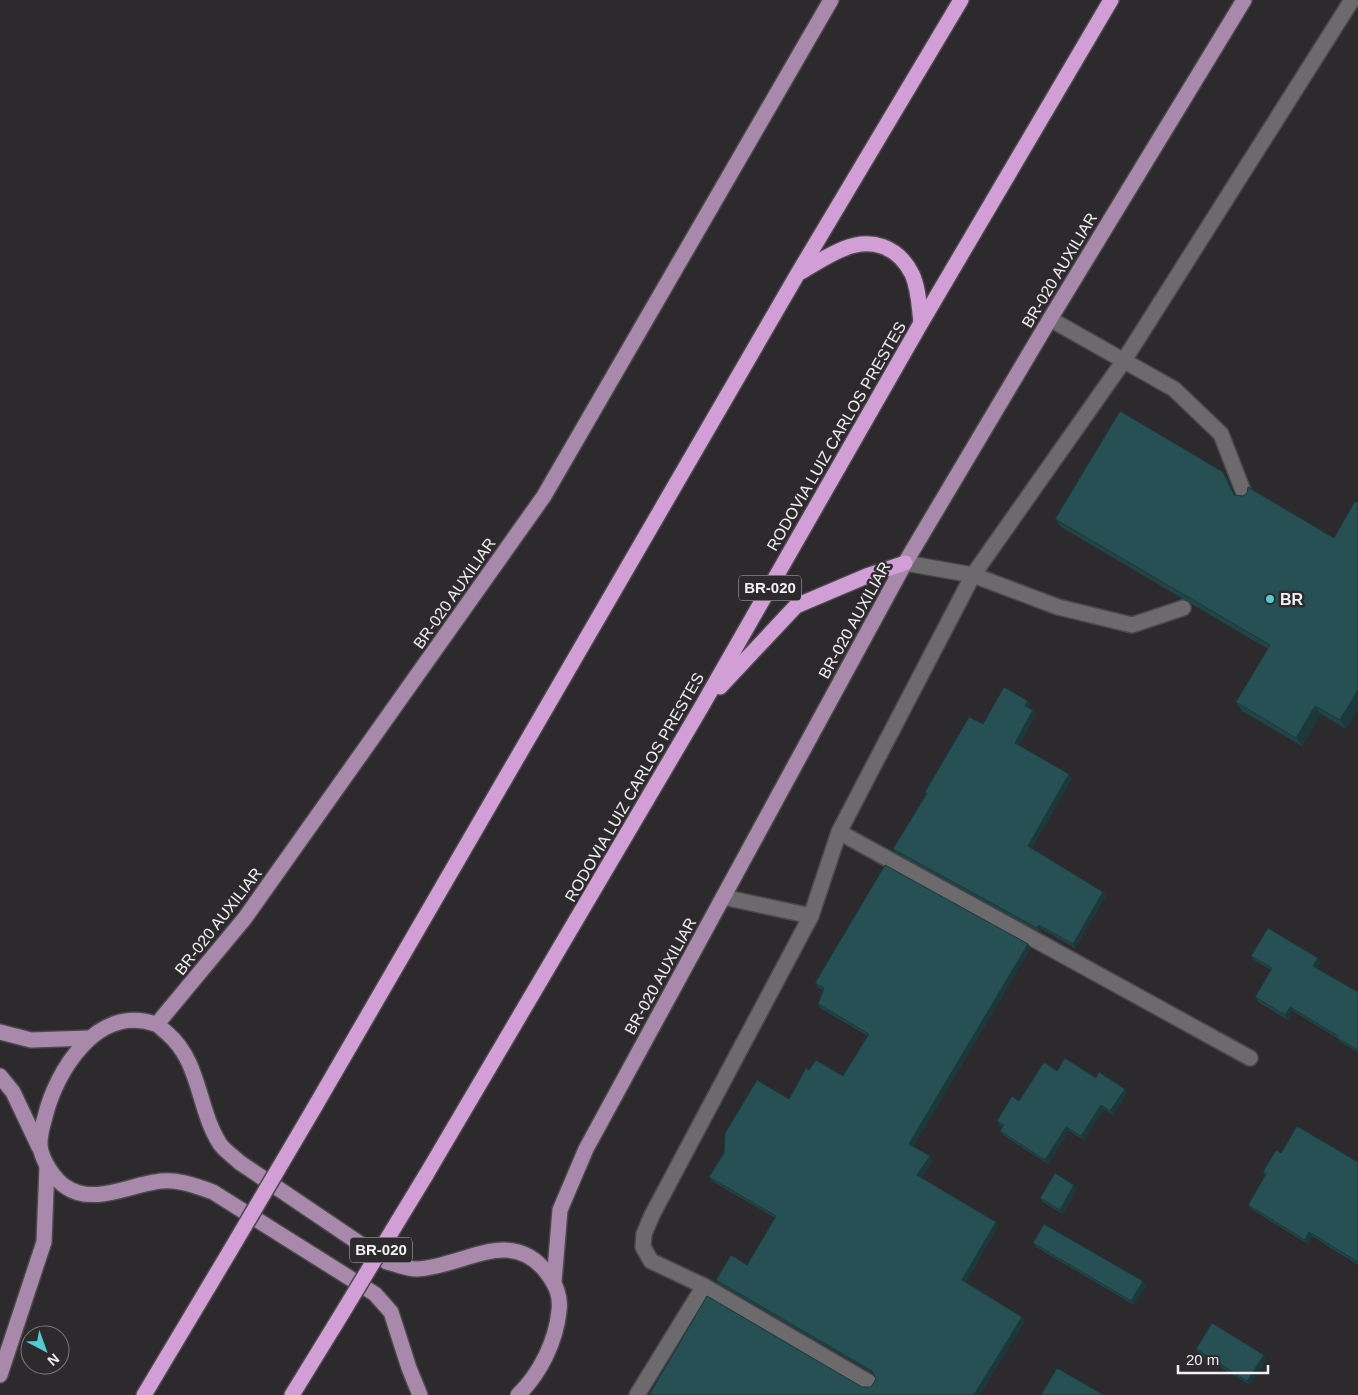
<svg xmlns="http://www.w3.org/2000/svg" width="1358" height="1395" viewBox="0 0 1358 1395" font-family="Arial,sans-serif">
<rect width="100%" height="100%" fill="#2c2a2c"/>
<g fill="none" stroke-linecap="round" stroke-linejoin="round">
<defs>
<g id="minor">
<polyline points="1050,319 1174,389 1221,434 1245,496"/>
<polyline points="905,563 973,575 1058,607 1132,625 1183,608"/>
<polyline points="839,832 1250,1058"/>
<polyline points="723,897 811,916 839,832 973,575 1123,362 1352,0"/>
<polyline points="811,916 652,1215 644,1234 643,1247 651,1261 704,1286 870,1383"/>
<polyline points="637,1395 704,1286"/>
</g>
<g id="major">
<polyline points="157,1024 245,918 544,496 831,0"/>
<polyline points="0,1032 31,1040 89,1038"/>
<polyline points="0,1076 13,1092 39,1147"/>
<polyline points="554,1282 560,1210 586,1149 905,563 1050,319 1244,0"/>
<polyline points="0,1375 44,1242 47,1166"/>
<path d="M420,1395l-11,-27 -18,-56 -16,-18 -162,-102c-19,-7 -38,-14 -58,-10 -27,4 -63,23 -89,5 -11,-7 -22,-24 -25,-36 -3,-10 1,-24 4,-34 11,-46 52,-113 110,-93 4,1 8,6 12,9 34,29 30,75 53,111 5,7 13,12 19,18l148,100c9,2 20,7 30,7 46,-2 94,-44 130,4 9,12 14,23 12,38 -3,30 -19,63 -41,84"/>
</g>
<g id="highway">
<path d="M799,273c14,-8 29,-18 44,-24 28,-12 55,-3 69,25 7,15 7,33 9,49"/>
<polyline points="720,687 796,606 869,575 905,563"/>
<polyline points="313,1110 797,275 961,0"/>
<polyline points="426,1175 702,706 921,323 1111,0"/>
<polyline points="144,1395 230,1251"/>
<polyline points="292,1395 335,1325"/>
</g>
</defs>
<use href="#minor" stroke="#4a484a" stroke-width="18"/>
<use href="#major" stroke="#4a484a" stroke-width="18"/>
<use href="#highway" stroke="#4a484a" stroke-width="18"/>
<use href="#minor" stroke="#6c6a6c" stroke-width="15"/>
<use href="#major" stroke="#a989ab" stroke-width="15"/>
<use href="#highway" stroke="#d19ed5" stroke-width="15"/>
<defs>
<g id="highway-bridge">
<polyline points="230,1251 313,1110"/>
<polyline points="335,1325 426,1175"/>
</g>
</defs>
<use href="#highway-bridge" stroke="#4a484a" stroke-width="18" stroke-linecap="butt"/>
<use href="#highway-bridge" stroke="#d19ed5" stroke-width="15"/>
</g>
<g fill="#214547">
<polygon points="1229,480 1236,496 1334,538 1358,503 1358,708 1346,729 1321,714 1302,746 1242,711 1236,702 1268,649 1061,527 1055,519"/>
<polygon points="1028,701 1031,705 1029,708 1033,710 1036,715 1019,745 1069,774 1072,778 1032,848 1103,892 1106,896 1075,948 1042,929 1040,932 896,853 893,849 927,794 925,792 983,724"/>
<polygon points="1031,948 913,1147 933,1161 921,1178 996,1222 998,1226 966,1282 1022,1317 1025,1321 980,1395 862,1387 871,1387 876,1379 874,1374 719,1284 716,1280 747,1265 775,1218 712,1181 709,1177 789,1099 809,1070 843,1076 868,1036 820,1008 818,1004 823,990 818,987 815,983"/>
<polygon points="1251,956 1318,958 1321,962 1317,969 1358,992 1358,1052 1340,1042 1337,1038 1293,1011 1288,1020 1258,1002 1255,997 1271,970 1254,960"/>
<polygon points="1057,1071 1096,1078 1125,1089 1127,1093 1113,1115 1104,1109 1084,1140 1069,1131 1048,1164 1003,1135 1000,1131 1003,1127 1000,1125 997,1121 1019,1101"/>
<polygon points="1281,1153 1358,1162 1358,1265 1312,1236 1308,1244 1251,1209 1248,1205 1265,1176 1263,1172"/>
<polygon points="1077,1189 1063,1214 1043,1202 1040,1198"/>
<polygon points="1033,1243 1146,1286 1134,1305 1036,1247"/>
<polygon points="1196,1349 1267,1359 1250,1385 1199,1354"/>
</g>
<g fill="#1b383a">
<polygon points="1223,472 1229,480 1240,504 1234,495"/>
<polygon points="1358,690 1358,708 1346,729 1340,720"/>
<polygon points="1028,701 1031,705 1028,710 1025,706"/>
<polygon points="1315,706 1321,714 1302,746 1296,738"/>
<polygon points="1033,710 1036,715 1018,747 1015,743"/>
<polygon points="1069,774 1072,778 1031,850 1028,846"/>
<polygon points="1103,892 1106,896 1075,948 1073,944"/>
<polygon points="1039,925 1042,929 1040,932 1037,928"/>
<polygon points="1028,944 1031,948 912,1149 909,1144"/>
<polygon points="1318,958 1321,962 1316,970 1313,966"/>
<polygon points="1290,1007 1293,1011 1288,1020 1285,1015"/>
<polygon points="1125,1089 1127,1093 1113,1115 1110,1111"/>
<polygon points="1101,1105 1104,1109 1084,1140 1081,1136"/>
<polygon points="1066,1127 1069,1131 1048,1164 1045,1160"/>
<polygon points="930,1156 933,1161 920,1180 917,1175"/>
<polygon points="1074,1185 1077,1189 1063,1214 1060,1210"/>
<polygon points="996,1222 998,1226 965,1284 962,1280"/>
<polygon points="1309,1232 1312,1236 1308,1244 1305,1240"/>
<polygon points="1143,1281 1146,1286 1134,1305 1131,1301"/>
<polygon points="1022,1317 1025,1321 980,1395 974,1395"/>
<polygon points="1264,1355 1267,1359 1250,1385 1247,1381"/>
</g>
<g fill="#265053" stroke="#1b383a">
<polygon points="1120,411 1223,472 1234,495 1243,496 1247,493 1248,487 1334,538 1355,501 1358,503 1358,690 1340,720 1315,706 1296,738 1236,702 1270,645 1055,519"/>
<polygon points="1004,687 1028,701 1025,706 1033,710 1015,743 1069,774 1028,846 1103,892 1073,944 1039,925 1037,928 893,849 927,793 925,792 969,717 983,724"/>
<polygon points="885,865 1028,944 909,1144 930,1156 917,1175 996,1222 962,1280 1022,1317 974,1395 649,1395 707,1296 862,1387 871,1387 876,1379 872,1371 716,1280 731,1255 747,1265 776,1216 709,1177 724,1153 725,1133 757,1080 789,1099 806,1068 809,1070 816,1060 843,1076 869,1034 818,1004 824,988 815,983"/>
<polygon points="1268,928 1318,958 1313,966 1358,992 1358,1050 1337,1038 1338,1036 1290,1007 1285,1015 1255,997 1272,968 1251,956"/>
<polygon points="1065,1058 1096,1078 1099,1072 1125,1089 1110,1111 1101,1105 1081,1136 1066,1127 1045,1160 1000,1131 1004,1125 997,1121 1012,1096 1019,1101 1044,1062 1057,1071"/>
<polygon points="1297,1126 1358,1162 1358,1262 1309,1232 1305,1240 1248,1205 1266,1174 1263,1172 1276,1150 1281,1153"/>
<polygon points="1055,1173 1074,1185 1060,1210 1040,1198"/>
<polygon points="1044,1224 1143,1281 1131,1301 1033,1243"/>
<polygon points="1212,1323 1264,1355 1247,1381 1196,1349"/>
<polygon points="1057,1368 1104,1395 1041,1395"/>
</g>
<circle fill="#51ccd3" stroke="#2c2a2c" stroke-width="2" cx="1270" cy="599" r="5"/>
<g text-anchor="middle" stroke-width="5" stroke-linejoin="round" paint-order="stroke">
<g fill="#2c2a2c" stroke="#b7b5b7" stroke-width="1">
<rect x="739" y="575.5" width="62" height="25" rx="4"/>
<rect x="350" y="1237.5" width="62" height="25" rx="4"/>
</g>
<g font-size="15" font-weight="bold" fill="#f3f1f3">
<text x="770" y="593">BR-020</text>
<text x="381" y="1255">BR-020</text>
</g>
<g font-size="16" fill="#f3f1f3" stroke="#2c2a2c">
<text transform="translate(1059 270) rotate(-59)" y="6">BR-020 AUXILIAR</text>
<text transform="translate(836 436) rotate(-60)" y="6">RODOVIA LUIZ CARLOS PRESTES</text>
<text transform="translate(454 593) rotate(-55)" y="6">BR-020 AUXILIAR</text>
<text transform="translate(854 620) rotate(-61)" y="6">BR-020 AUXILIAR</text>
<text transform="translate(634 787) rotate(-60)" y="6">RODOVIA LUIZ CARLOS PRESTES</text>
<text transform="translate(218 921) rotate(-52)" y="6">BR-020 AUXILIAR</text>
<text transform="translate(660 976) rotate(-61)" y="6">BR-020 AUXILIAR</text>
</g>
<g font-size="16" font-weight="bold" fill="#f3f1f3" stroke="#2c2a2c" text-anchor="start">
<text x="1280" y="605">BR</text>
</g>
</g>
<g transform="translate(45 1350) rotate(139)"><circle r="24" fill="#2c2a2c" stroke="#7c7a7c"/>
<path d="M0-4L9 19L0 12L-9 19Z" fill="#51ccd3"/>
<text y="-8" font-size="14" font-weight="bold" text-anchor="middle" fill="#f3f1f3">N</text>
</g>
<path d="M1178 1365v8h90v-8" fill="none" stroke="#f3f1f3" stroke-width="2.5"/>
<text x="1186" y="1365" font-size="15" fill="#f3f1f3" stroke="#2c2a2c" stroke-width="4" paint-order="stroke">20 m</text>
</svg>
